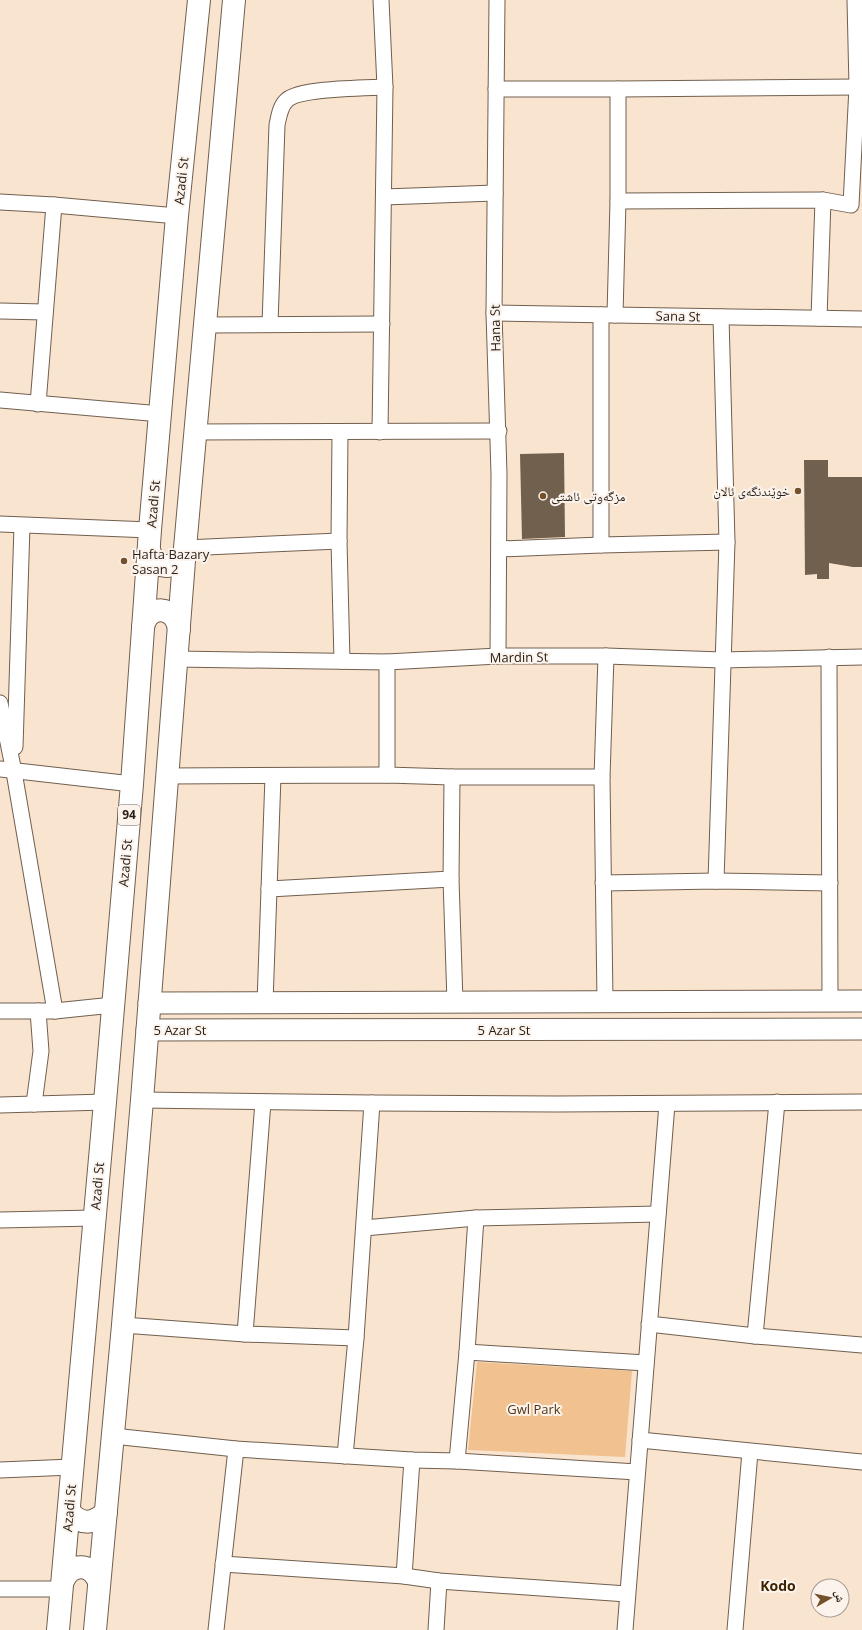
<svg xmlns="http://www.w3.org/2000/svg" width="862" height="1630" viewBox="0 0 862 1630" font-family="'Open Sans','Noto Naskh Arabic',sans-serif">
<rect width="100%" height="100%" fill="#f9e4d0"/>
<polygon fill="#f1c190" points="477,1362 632,1371 625,1457 468,1450"/>
<g fill="#71604e">
<polygon points="564,453 565,537 522,539 520,454"/>
<polygon points="804,460 828,460 828,477 862,477 862,567 853,567 829,563 829,579 817,579 817,574 805,575"/>
</g>
<g fill="none" stroke-linecap="round" stroke-linejoin="round">
<defs>
<g id="minor">
<polyline points="497,0 494,313 499,474 498,656"/>
<polyline points="496,89 618,89 857,87"/>
<polyline points="384,197 495,193"/>
<polyline points="618,201 823,200 851,205 857,87 855,0"/>
<polyline points="0,202 54,205 177,216"/>
<polyline points="0,311 45,312"/>
<polyline points="494,313 862,319"/>
<polyline points="601,315 601,545"/>
<polyline points="615,315 618,201 618,89"/>
<polyline points="819,318 823,200"/>
<path d="M270,324l7,-199c2,-9 3,-19 10,-25 12,-12 78,-12 98,-13"/>
<polyline points="206,325 382,324"/>
<polyline points="0,400 161,414"/>
<polyline points="38,404 54,205"/>
<polyline points="195,432 499,431"/>
<polyline points="380,432 385,87 381,0"/>
<polyline points="340,433 339,541 342,661"/>
<polyline points="0,524 150,530"/>
<polyline points="185,548 339,541"/>
<polyline points="500,549 601,545 727,542"/>
<polyline points="829,657 830,1001"/>
<polyline points="176,659 387,662 498,656 606,656 722,660 862,657"/>
<polyline points="387,662 387,775"/>
<polyline points="0,703 14,772 55,1011"/>
<polyline points="15,747 22,526"/>
<polyline points="0,769 132,784"/>
<polyline points="167,776 387,775 452,777 602,777"/>
<polyline points="452,777 451,879 455,1002"/>
<polyline points="716,881 727,542 721,317"/>
<polyline points="603,883 716,881 830,883"/>
<polyline points="269,889 451,879"/>
<polyline points="605,1002 602,777 606,656"/>
<polyline points="265,1003 273,776"/>
<polyline points="0,1011 55,1011 113,1005"/>
<polyline points="142,1100 372,1103 557,1104 862,1102"/>
<polyline points="34,1104 41,1051 38,1011"/>
<polyline points="0,1105 105,1102"/>
<polyline points="0,1220 94,1218"/>
<polyline points="364,1228 476,1218 658,1214"/>
<polyline points="649,1324 755,1336 862,1345"/>
<polyline points="123,1325 245,1334 356,1338"/>
<polyline points="245,1334 263,1102"/>
<polyline points="755,1336 777,1102"/>
<polyline points="467,1352 646,1363"/>
<polyline points="113,1436 236,1449 412,1460 457,1461 637,1472"/>
<polyline points="640,1440 862,1462"/>
<polyline points="345,1456 356,1338 372,1103"/>
<polyline points="457,1461 467,1352 476,1218"/>
<polyline points="0,1470 72,1467"/>
<polyline points="223,1564 404,1576 439,1581 627,1594"/>
<polyline points="404,1576 412,1460"/>
<polyline points="0,1589 62,1589"/>
<polyline points="216,1630 236,1449"/>
<polyline points="436,1630 439,1581"/>
<polyline points="625,1630 667,1104"/>
<polyline points="735,1630 750,1452"/>
</g>
<g id="secondary">
<polyline points="149,1003 862,1001"/>
<polyline points="147,1030 862,1029"/>
</g>
<g id="primary">
<path d="M149,550c6,20 25,21 35,4"/>
<path d="M143,627c5,-23 32,-22 36,2"/>
</g>
<g id="trunk">
<path d="M69,1511c10,14 25,14 37,1"/>
<path d="M63,1581c8,-19 29,-18 36,1"/>
<polyline points="58,1630 105,1102 132,784 150,530 177,216 199,0"/>
<polyline points="95,1630 123,1325 142,1100 185,548 234,0"/>
</g>
</defs>
<use href="#minor" stroke="#715f4e" stroke-width="17"/>
<use href="#secondary" stroke="#715f4e" stroke-width="23"/>
<use href="#primary" stroke="#715f4e" stroke-width="24"/>
<use href="#trunk" stroke="#715f4e" stroke-width="24"/>
<use href="#minor" stroke="#fff" stroke-width="15"/>
<use href="#secondary" stroke="#fff" stroke-width="21"/>
<use href="#primary" stroke="#fff" stroke-width="22"/>
<use href="#trunk" stroke="#fff" stroke-width="22"/>
</g>
<g fill="#75512b" stroke="#fcf4ec" stroke-width="1.5">
<circle cx="798" cy="491" r="4"/>
<circle cx="543" cy="496" r="4"/>
<circle cx="124" cy="561" r="4"/>
</g>
<g text-anchor="middle" stroke-width="4" stroke-linejoin="round" paint-order="stroke">
<rect fill="#fcf4ec" stroke="#665e57" stroke-width="1" x="118" y="805" width="22" height="20" rx="3"/>
<g font-size="12" font-weight="bold" fill="#261e17">
<text x="129" y="819">94</text>
</g>
<g font-size="13" fill="#261e17" stroke="#fcf4ec">
<text transform="translate(181 181) rotate(-84)" y="5">Azadi St</text>
<text transform="translate(678 316) rotate(1)" y="5">Sana St</text>
<text transform="translate(495 328) rotate(-91)" y="5">Hana St</text>
<text transform="translate(153 504) rotate(-85)" y="5">Azadi St</text>
<text transform="translate(519 657) rotate(-1)" y="5">Mardin St</text>
<text transform="translate(125 863) rotate(-85)" y="5">Azadi St</text>
<text x="180" y="1035">5 Azar St</text>
<text x="504" y="1035">5 Azar St</text>
<text transform="translate(97 1186) rotate(-85)" y="5">Azadi St</text>
<text transform="translate(69 1508) rotate(-85)" y="5">Azadi St</text>
</g>
<g font-size="13" fill="#261e17" stroke="#fcf4ec" text-anchor="start">
<text x="790" y="496" text-anchor="end">خوێندنگەی ئالان</text>
<text x="551" y="501">مزگەوتی ئاشتی</text>
<text x="132" y="559">Hafta Bazary<tspan x="132" dy="15">Sasan 2</tspan></text>
</g>
<g font-size="13" fill="#4f3415" stroke="#fcf4ec">
<text x="534" y="1414">Gwl Park</text>
</g>
<g font-size="14" font-weight="bold" fill="#3d2302" stroke="#fcf4ec">
<text x="778" y="1591">Kodo</text>
</g>
</g>
<g transform="translate(830 1598) rotate(81)"><circle r="19" fill="#fcf4ec" stroke="#a69e97"/>
<path d="M0-3L7 15L0 10L-7 15Z" fill="#75512b"/>
<text y="-6" font-size="11" font-weight="bold" text-anchor="middle" fill="#261e17">ش</text>
</g>
</svg>
